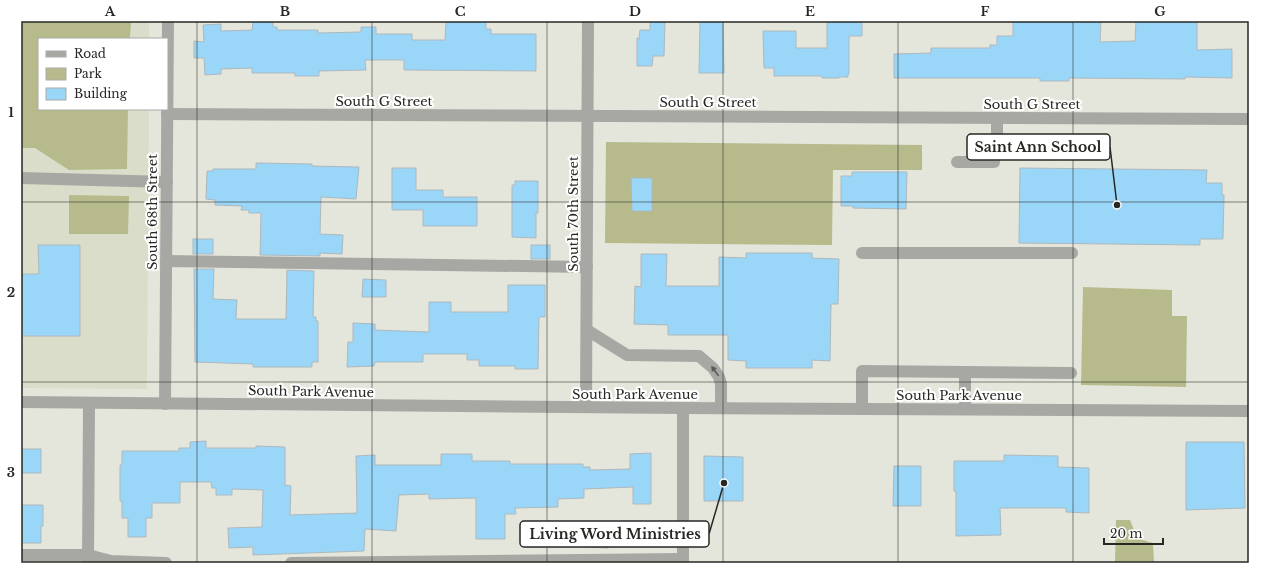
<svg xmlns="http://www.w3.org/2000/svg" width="1270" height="584" viewBox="0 0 1270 584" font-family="'Libre Baskerville',serif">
<rect width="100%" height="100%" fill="#e5e6db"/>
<polygon fill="#dbddcb" points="21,21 149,21 149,39 39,39 39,109 149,109 147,389 21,388"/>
<g fill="#b7bb8c">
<polygon points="21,21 131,21 130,39 39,39 39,109 128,109 127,169 69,170 35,148 21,148"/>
<polygon points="606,142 922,145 922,170 833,170 832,245 605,243"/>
<polygon points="69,195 129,196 128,234 69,234"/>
<polygon points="1083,287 1172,290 1172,316 1187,316 1186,387 1081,385"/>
<path d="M1116,520h14c6,15 7,19 23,23l1,20h-39z"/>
</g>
<g fill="#9ad6f7" stroke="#adb8be">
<polygon points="253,21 273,21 273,27 277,27 277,30 318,30 318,33 361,32 361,27 376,27 376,34 412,34 412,40 445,40 446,21 486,21 486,29 491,29 491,34 536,34 536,71 404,70 404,60 365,60 366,70 319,71 319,76 295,76 295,73 252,73 252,68 221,69 221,74 205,75 204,58 194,58 194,41 204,42 203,25 221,24 221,31 252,30"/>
<polygon points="650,21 665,21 664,56 653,56 652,66 637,66 637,38 639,39 640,30 650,30"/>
<polygon points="700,21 723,21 724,73 699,73"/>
<polygon points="827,21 862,21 862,36 849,36 849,74 848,74 848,77 839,77 839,78 822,78 822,76 774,76 774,68 764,68 763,31 796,31 796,48 827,48"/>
<polygon points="1013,21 1101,21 1100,42 1135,41 1136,21 1197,21 1197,50 1232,49 1232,78 1185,77 1185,79 1069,78 1069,81 1040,81 1040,78 894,78 894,54 931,53 931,48 990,48 990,45 997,45 997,36 1013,36"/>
<polygon points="256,163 312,164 312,166 359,167 356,199 321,197 320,234 343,235 342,254 320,253 320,256 260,255 261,213 249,213 249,210 241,210 242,206 215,205 215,200 206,199 207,171 213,171 213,169 256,169"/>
<polygon points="392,168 416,168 416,190 443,190 443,197 477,197 477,226 423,226 423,210 392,210"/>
<polygon points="1020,168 1207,170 1206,183 1222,183 1222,195 1224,195 1223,239 1200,239 1200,245 1019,243"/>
<polygon points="852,172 907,172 906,209 853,208 853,206 841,206 841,176 852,176"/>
<polygon points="631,178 652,178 652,211 632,211"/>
<polygon points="515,181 538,181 538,213 536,213 536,238 512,237 512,185 515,185"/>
<rect x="193" y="239" width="20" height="15"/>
<polygon points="38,245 80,245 80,336 21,336 21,274 39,274"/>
<rect x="531" y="245" width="19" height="14"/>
<polygon points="746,253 812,253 812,258 839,259 838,304 831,304 830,361 812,360 812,368 746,368 746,361 728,360 728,335 668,335 668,325 634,324 635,286 641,287 641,254 667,254 666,286 719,286 719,257 746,258"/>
<polygon points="194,269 214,269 213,299 237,300 236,319 286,319 287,270 314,271 313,317 316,317 316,321 318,321 318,362 312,362 312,367 253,367 253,364 195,362"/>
<polygon points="363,279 386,280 386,297 362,297"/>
<polygon points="508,285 545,285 545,317 539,317 538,369 515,369 515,366 479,366 479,360 467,360 467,354 423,354 423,362 375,362 374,366 347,367 348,342 353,342 353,323 375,324 375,330 429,332 429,302 451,302 451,312 508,312"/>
<polygon points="206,441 206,448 256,448 256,446 285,447 285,485 291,486 290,515 357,513 356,456 375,455 375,465 441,465 441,454 472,454 472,461 510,461 510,464 583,464 583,467 590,467 590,470 630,469 630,454 651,453 651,504 633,504 633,487 584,489 584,498 558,499 558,507 515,508 516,514 505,514 505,539 476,539 476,498 429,499 429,494 399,495 396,531 365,529 364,551 253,555 253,547 229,548 228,528 262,527 263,490 232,489 232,495 216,495 216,488 212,488 211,482 180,482 180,503 152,503 152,518 146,518 146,537 128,537 128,518 122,518 122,501 120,501 120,465 122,465 122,451 179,451 179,448 190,448 190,442"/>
<polygon points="1186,442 1244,442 1245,508 1186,510"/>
<rect x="21" y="449" width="20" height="24"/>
<polygon points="1004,455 1058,456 1058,467 1089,468 1089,513 1066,512 1066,508 1000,508 1001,535 956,536 956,491 954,491 954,461 1004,461"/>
<polygon points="704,456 743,457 743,501 704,501"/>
<polygon points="894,466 921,466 921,506 893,506"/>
<polygon points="21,505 43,505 43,526 41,526 41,543 21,543"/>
<polygon points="584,529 631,530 632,546 608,547 608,548 584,547"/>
</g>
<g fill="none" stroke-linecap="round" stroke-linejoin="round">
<g stroke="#a7a8a3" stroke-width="12">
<polyline points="957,162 994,162 997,140 997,118"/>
<polyline points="21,178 167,182"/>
<polyline points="862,253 1072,253"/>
<polyline points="166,261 587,267"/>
<polyline points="587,330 627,355 699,356 713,368 719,377 721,384 721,408"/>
<polyline points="965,373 965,409"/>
<polyline points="862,409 862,371 1071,373"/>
<polyline points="21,555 88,555 111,561 166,563"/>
<polyline points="291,563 683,559"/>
</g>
<g stroke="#a7a8a3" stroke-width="12">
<polyline points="167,114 1249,119"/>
<polyline points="21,402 683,408 1249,411"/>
<polyline points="165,404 168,21"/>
<polyline points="586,407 588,21"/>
<polyline points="88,563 89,403"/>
<polyline points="683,563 683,408"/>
</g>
</g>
<defs><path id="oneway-solid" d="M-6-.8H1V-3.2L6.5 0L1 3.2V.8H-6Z"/></defs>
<use fill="#5a5b57" href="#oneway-solid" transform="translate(715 371) rotate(-126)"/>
<path fill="none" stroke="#272824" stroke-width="1" stroke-opacity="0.55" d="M197,21v542M372,21v542M547,21v542M723,21v542M898,21v542M1073,21v542M21,202h1228M21,382h1228"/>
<g text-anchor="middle" stroke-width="4" stroke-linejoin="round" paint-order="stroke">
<g font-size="13" fill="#272824" stroke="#fff">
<text x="384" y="106">South G Street</text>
<text x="708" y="107">South G Street</text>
<text x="1032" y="109">South G Street</text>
<text transform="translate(152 212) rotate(-90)" y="5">South 68th Street</text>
<text transform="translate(573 214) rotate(-90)" y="5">South 70th Street</text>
<text transform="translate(311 391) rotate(1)" y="5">South Park Avenue</text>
<text x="635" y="399">South Park Avenue</text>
<text x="959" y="400">South Park Avenue</text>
</g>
</g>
<path fill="none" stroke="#272824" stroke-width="1.5" d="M1117 205L1110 147M724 483L709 534"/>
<g fill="#272824" stroke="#fff" stroke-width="1.5">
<circle cx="1117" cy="205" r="4"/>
<circle cx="724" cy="483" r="4"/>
</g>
<g fill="#fff" stroke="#272824" stroke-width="1.5">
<rect x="967" y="134" width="143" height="26" rx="4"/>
<rect x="520" y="521" width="189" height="26" rx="4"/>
</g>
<g font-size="14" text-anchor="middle" font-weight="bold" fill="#272824">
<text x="1038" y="152">Saint Ann School</text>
<text x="615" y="539">Living Word Ministries</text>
</g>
<rect width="1270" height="584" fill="none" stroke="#ffffff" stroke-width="44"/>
<rect x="38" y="38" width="130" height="72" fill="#ffffff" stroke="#a9a9a7"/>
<rect x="46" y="51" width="20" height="6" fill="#a7a8a3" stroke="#a9a9a7"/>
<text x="74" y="58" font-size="12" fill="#272824">Road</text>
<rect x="46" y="68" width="20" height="12" fill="#b7bb8c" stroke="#a9a9a7"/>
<text x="74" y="78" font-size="12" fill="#272824">Park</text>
<rect x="46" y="88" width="20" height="12" fill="#9ad6f7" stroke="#a9a9a7"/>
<text x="74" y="98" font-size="12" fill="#272824">Building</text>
<path d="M1104 538v6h59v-6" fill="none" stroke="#272824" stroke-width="2"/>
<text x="1110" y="538" font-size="12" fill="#272824" stroke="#ffffff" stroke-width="3" paint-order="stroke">20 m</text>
<rect x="22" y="22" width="1226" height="540" fill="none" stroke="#272824" stroke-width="1.5"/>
<g font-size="13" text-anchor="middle" font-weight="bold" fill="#272824">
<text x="110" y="16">A</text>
<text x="285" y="16">B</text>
<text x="460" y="16">C</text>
<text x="635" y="16">D</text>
<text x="810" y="16">E</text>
<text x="985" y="16">F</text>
<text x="1160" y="16">G</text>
<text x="11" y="117">1</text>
<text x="11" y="297">2</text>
<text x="11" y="477">3</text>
</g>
</svg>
